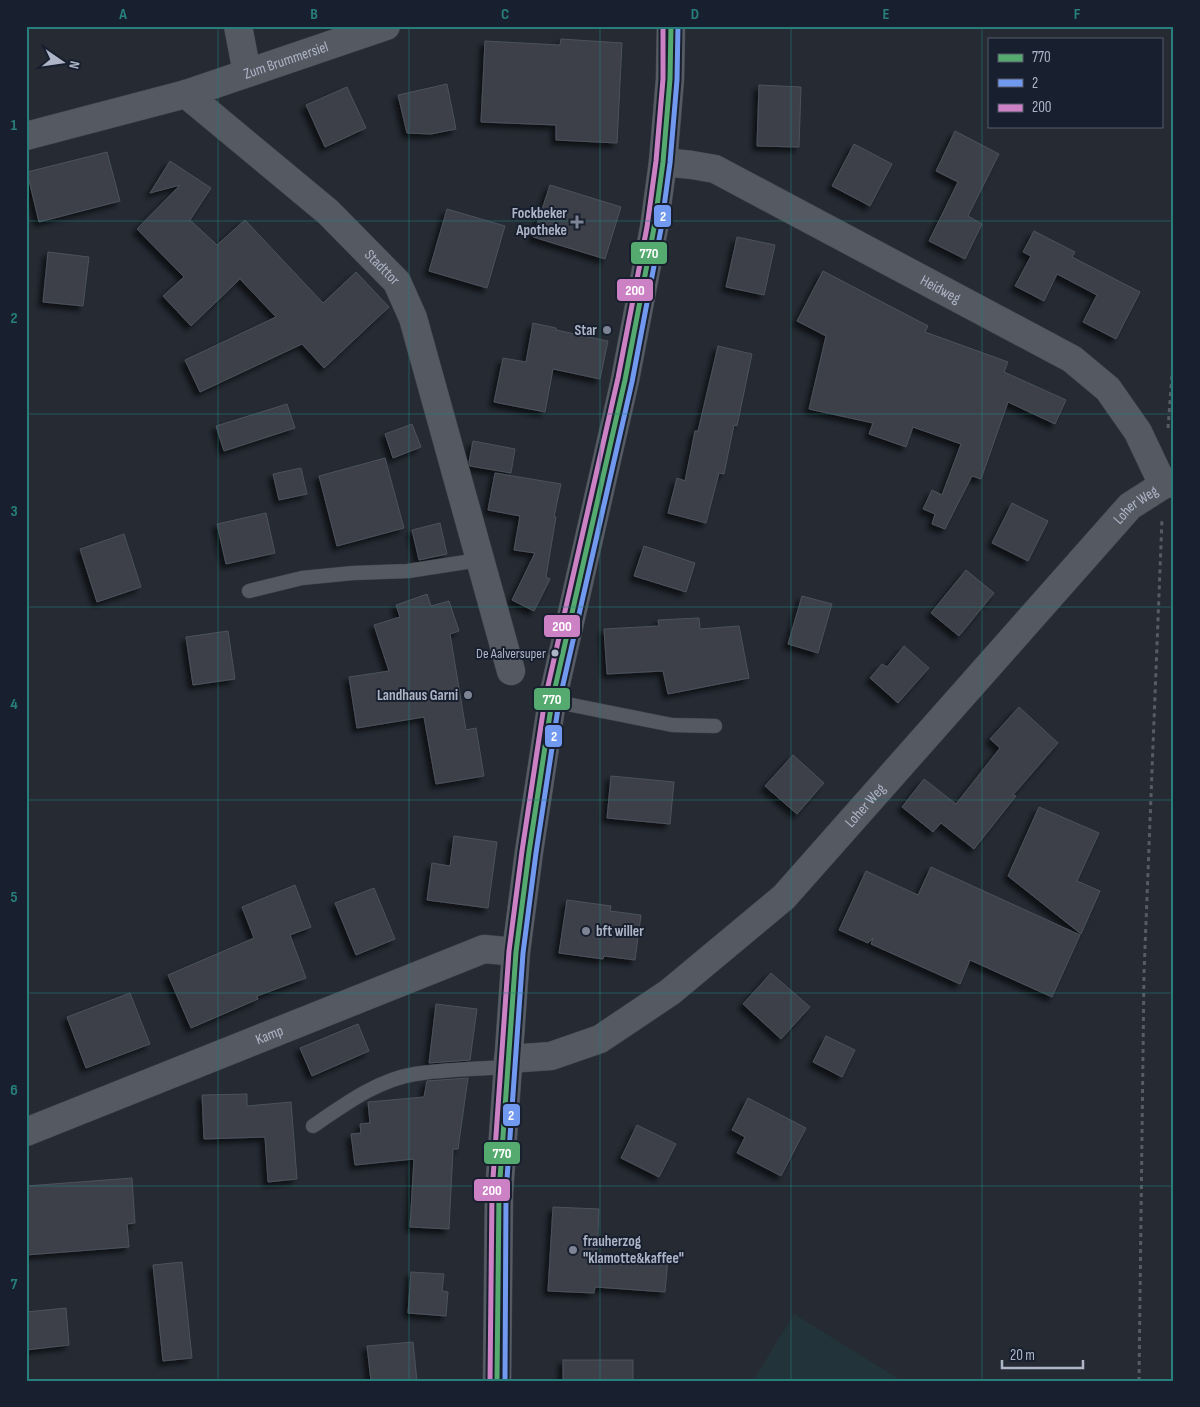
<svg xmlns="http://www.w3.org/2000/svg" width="1200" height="1407" viewBox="0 0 1200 1407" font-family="'Sofia Sans Condensed',sans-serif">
<defs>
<filter id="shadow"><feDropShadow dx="-4.5" dy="4.5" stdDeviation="2.5" flood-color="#0009"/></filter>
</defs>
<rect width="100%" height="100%" fill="#252a33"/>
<polygon fill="#223439" points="794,1314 902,1381 753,1381"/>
<g fill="#3d4049" stroke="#4c525c" filter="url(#shadow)">
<polygon points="561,39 622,43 617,143 556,140 556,125 481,122 485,41 560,45"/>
<polygon points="447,84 456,129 431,134 407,133 398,95"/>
<polygon points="759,85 801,87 799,147 757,146"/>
<polygon points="347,87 366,128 325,147 306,105"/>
<polygon points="955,131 999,154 968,216 982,224 965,259 929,241 958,182 936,171"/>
<polygon points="854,144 892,164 870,206 832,186"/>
<polygon points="107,152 120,201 39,222 27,172"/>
<polygon points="170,161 211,188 190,220 217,245 245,220 323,303 356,272 389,307 324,368 302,344 200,392 185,360 276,317 240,279 191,326 163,296 184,277 137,229 180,185 150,193"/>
<polygon points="550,185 621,207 605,259 533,237"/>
<polygon points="447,209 505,226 487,288 429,271"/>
<polygon points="1034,231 1075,252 1072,257 1140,292 1116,339 1083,322 1097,295 1057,274 1044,301 1015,286 1031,256 1023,252"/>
<polygon points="737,237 775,245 764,295 726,287"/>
<polygon points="48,252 89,257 83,306 43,302"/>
<polygon points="823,271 928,326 925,332 1008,362 1004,372 1066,400 1055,424 1008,402 981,479 972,476 945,529 932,524 935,514 923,509 932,490 942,495 961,444 913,427 906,447 869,434 873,423 809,409 826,336 797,321"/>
<polygon points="533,323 556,328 556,330 608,341 600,379 553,369 545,412 494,402 503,358 526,362"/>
<polygon points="718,346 752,354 737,426 734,425 724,474 719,473 706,523 668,513 677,478 685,481 695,431 698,431"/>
<polygon points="287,404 295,428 224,451 216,426"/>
<polygon points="412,424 421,447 393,458 385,434"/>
<polygon points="473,441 515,449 511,473 470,466 469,462"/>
<polygon points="385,458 404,528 337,546 319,476"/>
<polygon points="301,468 307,494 279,500 273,474"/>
<polygon points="495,473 561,484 554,517 556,517 546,577 550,579 534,611 512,600 535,553 514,550 520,516 488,510"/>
<polygon points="1012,503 1048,521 1028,561 992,543"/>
<polygon points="266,513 275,553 226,564 217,524"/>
<polygon points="440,523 447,554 419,560 412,530"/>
<polygon points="124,534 141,587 97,602 80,549"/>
<polygon points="644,546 695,563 686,592 634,576"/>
<polygon points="966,570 994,593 959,636 931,613"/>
<polygon points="427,594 431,606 449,601 459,631 450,634 466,730 476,728 484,776 436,784 424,717 357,728 349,677 389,671 374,625 400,617 396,605"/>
<polygon points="802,596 832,604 818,653 788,644"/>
<polygon points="699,618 700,629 739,626 749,678 668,694 663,671 607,674 604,629 659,626 658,620"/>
<polygon points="228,631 235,679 193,685 186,637"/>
<polygon points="904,646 929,668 898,703 870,678 882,664 887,667"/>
<polygon points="1019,707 1058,743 1013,795 1016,796 974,849 941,823 933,832 902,807 924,779 956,804 1000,748 990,739"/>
<polygon points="793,755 824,783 797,814 765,786"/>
<polygon points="611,776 674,782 670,824 607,818"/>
<polygon points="1039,807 1099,833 1077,881 1100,891 1081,934 1008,876"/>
<polygon points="454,836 497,842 488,908 427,900 432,863 450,866"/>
<polygon points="931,867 1080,935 1052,997 970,960 960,984 871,944 873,938 868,943 839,930 866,871 918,895"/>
<polygon points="295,885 311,927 290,935 306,978 257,996 258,999 191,1028 168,975 254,938 242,907"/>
<polygon points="374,888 395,939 356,955 335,903"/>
<polygon points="567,900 611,906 610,911 641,915 635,960 604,956 603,959 559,953"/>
<polygon points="771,973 810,1007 781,1039 743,1004"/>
<polygon points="130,993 150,1044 86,1068 67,1017"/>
<polygon points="436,1004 477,1009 470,1060 429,1063"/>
<polygon points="358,1024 369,1051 312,1076 300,1048"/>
<polygon points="826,1036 855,1050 842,1077 813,1062"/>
<polygon points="468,1078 458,1149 453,1149 449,1229 410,1227 414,1159 355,1165 351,1134 361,1133 360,1124 370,1123 368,1102 424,1097 427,1081"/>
<polygon points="247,1094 247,1106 291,1102 297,1179 268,1182 265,1137 204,1139 202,1095"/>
<polygon points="748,1098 806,1128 781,1176 737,1153 745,1137 732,1130"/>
<polygon points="637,1125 676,1144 659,1177 621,1158"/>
<polygon points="132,1178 135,1223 127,1224 129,1247 26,1255 26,1186"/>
<polygon points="553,1207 599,1209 597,1254 668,1259 665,1292 595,1287 594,1293 548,1291"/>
<polygon points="182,1262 192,1358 163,1361 153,1265"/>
<polygon points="411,1272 444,1274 442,1291 448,1292 446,1316 408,1313"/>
<polygon points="66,1308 69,1345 26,1350 26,1312"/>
<polygon points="413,1342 417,1381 371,1381 367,1346"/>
<rect x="563" y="1360" width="70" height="21"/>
</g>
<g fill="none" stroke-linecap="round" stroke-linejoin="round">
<defs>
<g id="service">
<polyline points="249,591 302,578 353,573 408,571 479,560"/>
<polyline points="552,701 672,725 715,726"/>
<path d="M313,1126c31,-21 64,-46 102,-52 29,-5 63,-5 92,-7"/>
</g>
<g id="minor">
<polyline points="238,26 247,73"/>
<path id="s1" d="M186,94l142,118 69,70 16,36 98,353"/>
<path id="s2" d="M26,136l160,-42 200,-68"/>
<path id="s3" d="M663,162l29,3 23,4 357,190 36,30 30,43 25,53"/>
<path id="s4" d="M508,1059l43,-3 49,-17 70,-47 114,-95 346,-391 33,-21 11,-4"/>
<path id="s5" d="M26,1132l458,-183 32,3"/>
</g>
<polyline id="primary" points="497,1381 499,1193 516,952 529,852 552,701 625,380 654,228 663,162 670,79 671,26"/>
</defs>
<use href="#service" stroke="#41454c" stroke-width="15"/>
<use href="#minor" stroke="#41454c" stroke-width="29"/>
<use href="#primary" stroke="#424750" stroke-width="29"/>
<g stroke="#575c64" stroke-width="3" stroke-dasharray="4 4" stroke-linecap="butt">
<polyline points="1168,428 1174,348"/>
<polyline points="1139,1381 1144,973 1162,519"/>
</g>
<use href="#service" stroke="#545962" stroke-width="14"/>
<use href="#minor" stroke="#545962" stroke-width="28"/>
<use href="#primary" stroke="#575b64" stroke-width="28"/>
<defs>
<polyline id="bus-1" points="497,1381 499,1193 516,952 529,852 552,701 625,380 654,228 663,162 670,79 671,26"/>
<polyline id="bus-2" points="505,1381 506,1193 523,953 536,853 559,702 632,382 661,229 670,163 677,80 678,26"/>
<polyline id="bus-3" points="490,1381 492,1192 509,951 522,851 545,699 618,378 647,227 656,161 663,79 663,26"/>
</defs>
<use href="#bus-1" stroke="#181f2e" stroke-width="9"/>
<use href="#bus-2" stroke="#181f2e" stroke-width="9"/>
<use href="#bus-3" stroke="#181f2e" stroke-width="9"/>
<use href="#bus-1" stroke="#55aa70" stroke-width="5"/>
<use href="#bus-2" stroke="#7199ef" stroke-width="5"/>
<use href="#bus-3" stroke="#cc81c4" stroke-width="5"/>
</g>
<path fill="none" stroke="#277f7b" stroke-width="1" stroke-opacity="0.55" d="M218,26v1355M409,26v1355M600,26v1355M791,26v1355M982,26v1355M26,221h1148M26,414h1148M26,607h1148M26,800h1148M26,993h1148M26,1186h1148"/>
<g fill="#7d8493" stroke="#181f2e" stroke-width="2">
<path d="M574.5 214.5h5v5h5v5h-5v5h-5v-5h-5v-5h5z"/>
<circle cx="607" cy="330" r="5"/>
<circle cx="468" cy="695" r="5"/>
<circle cx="586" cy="931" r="5"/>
<circle cx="573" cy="1250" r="5"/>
</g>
<circle fill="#adb5c6" stroke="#181f2e" stroke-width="2" cx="555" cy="653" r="4.5"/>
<g text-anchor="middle" stroke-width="4" stroke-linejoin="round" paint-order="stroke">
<g font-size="14" fill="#adb5c6" stroke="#181f2e" text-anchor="end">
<text x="546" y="658">De Aalversuper</text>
</g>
<g font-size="15" fill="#adb5c6" stroke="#181f2e">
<text dy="5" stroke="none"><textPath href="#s2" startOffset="271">Zum Brummersiel</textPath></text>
<text dy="5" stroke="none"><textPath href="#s1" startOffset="262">Stadttor</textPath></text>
<text dy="5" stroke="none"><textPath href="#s3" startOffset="308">Heidweg</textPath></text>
<text dy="5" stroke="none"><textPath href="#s4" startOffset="855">Loher Weg</textPath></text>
<text dy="5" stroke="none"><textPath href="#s4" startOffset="450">Loher Weg</textPath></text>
<text dy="5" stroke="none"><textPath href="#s5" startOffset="262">Kamp</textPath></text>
</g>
<g font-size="15" font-weight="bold" fill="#adb5c6" stroke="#181f2e" text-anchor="end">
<text x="567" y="218">Fockbeker<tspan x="567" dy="17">Apotheke</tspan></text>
<text x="597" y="335">Star</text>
<text x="458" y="700">Landhaus Garni</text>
<text x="596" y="936" text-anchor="start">bft willer</text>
<text x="583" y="1246" text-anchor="start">frauherzog<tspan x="583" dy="17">"klamotte&amp;kaffee"</tspan></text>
</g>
</g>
<g stroke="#181f2e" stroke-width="2">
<rect x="653" y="204" width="19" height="24" rx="5" fill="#7199ef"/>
<rect x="630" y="241" width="38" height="24" rx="5" fill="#55aa70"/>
<rect x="616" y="278" width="38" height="24" rx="5" fill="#cc81c4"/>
<rect x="543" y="614" width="38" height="24" rx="5" fill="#cc81c4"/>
<rect x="533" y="687" width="38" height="24" rx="5" fill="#55aa70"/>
<rect x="544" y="724" width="19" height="24" rx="5" fill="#7199ef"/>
<rect x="502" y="1103" width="19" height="24" rx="5" fill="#7199ef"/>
<rect x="483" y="1141" width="38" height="24" rx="5" fill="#55aa70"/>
<rect x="473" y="1178" width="38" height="24" rx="5" fill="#cc81c4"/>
</g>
<g font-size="14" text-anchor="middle" font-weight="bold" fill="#fff">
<text x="663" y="221">2</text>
<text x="649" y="258">770</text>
<text x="635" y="295">200</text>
<text x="562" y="631">200</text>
<text x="552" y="704">770</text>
<text x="554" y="741">2</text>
<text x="511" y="1120">2</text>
<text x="502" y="1158">770</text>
<text x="492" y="1195">200</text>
</g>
<rect width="1200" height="1407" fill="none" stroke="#181f2e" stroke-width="55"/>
<rect x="988" y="38" width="175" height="90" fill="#181f2e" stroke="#545b6b"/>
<rect x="998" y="54" width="25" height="8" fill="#55aa70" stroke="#545b6b"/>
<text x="1032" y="62" font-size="15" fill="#adb5c6">770</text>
<rect x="998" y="79" width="25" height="8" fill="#7199ef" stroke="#545b6b"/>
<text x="1032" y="88" font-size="15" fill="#adb5c6">2</text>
<rect x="998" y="104" width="25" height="8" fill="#cc81c4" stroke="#545b6b"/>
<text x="1032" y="112" font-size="15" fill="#adb5c6">200</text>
<g transform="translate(62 62) rotate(103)" stroke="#181f2e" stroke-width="4" paint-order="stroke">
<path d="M0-4L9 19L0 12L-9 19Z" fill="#adb5c6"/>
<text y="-8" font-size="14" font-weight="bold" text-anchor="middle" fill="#adb5c6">N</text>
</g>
<path d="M1002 1360v8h81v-8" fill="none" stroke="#adb5c6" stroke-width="2.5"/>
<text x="1010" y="1360" font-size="15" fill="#adb5c6" stroke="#181f2e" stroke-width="4" paint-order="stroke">20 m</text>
<rect x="28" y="28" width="1144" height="1352" fill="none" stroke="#277f7b" stroke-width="2"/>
<g font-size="16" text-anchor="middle" font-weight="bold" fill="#277f7b">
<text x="123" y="19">A</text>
<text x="314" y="19">B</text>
<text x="505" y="19">C</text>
<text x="695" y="19">D</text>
<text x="886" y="19">E</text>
<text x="1077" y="19">F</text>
<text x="14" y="130">1</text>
<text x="14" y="323">2</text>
<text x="14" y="516">3</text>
<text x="14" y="709">4</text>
<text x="14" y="902">5</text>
<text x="14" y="1095">6</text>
<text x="14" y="1289">7</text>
</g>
</svg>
